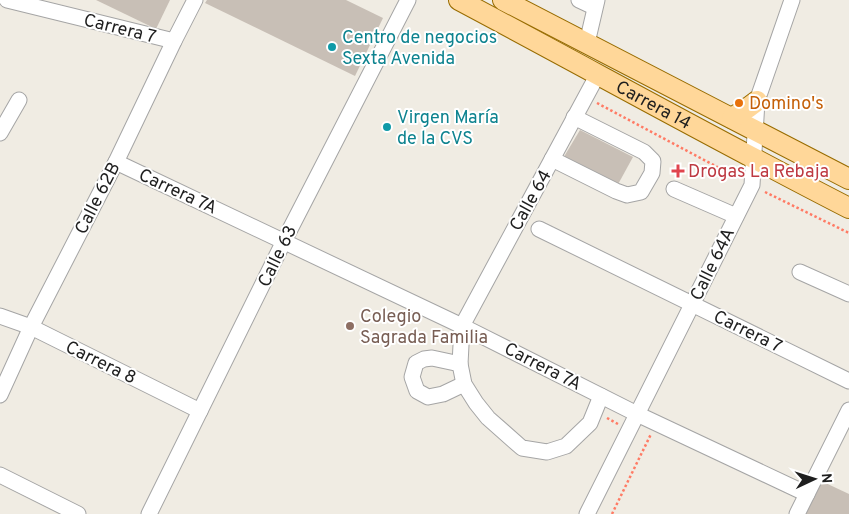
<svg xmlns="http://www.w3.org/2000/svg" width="849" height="514" viewBox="0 0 849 514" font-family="Overpass,sans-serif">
<rect width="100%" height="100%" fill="#f0ece3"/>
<g fill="#c8bfb6">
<polygon points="96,0 170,0 156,29"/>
<polygon points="207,0 346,0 383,18 355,76 205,3"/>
<polygon points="580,130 633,157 616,188 562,160"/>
<polygon points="817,479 849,494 849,514 801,514"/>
</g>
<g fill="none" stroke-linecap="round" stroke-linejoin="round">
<defs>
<g id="minor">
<polyline points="7,0 174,41"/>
<polyline points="579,0 594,7"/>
<polyline points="587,43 597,0"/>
<polyline points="598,74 462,326 460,364 464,384 476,403 488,418 522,448 547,452 566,446 590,423 601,396"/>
<polyline points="0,133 19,100"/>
<polyline points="552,159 616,191 627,195 641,192 652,173 653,161 644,152 574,117"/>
<polyline points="116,162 462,326 637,414 807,494"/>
<polyline points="674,189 736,216"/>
<polyline points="539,229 849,381"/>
<polyline points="800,272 849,294"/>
<polyline points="0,316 31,327 200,411"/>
<polyline points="460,364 432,358 424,359 416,363 412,377 417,391 428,397 443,394 464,384"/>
<polyline points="0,395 31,327 116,162 174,41 195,0"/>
<polyline points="0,475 78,514"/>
<polyline points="149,514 284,241 408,0"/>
<polyline points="587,514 752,185 757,101 792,0"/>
<polyline points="797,514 849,410"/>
</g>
<g id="major">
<path id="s1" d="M459,0c130,69 259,141 390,208"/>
<polyline points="503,0 849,179"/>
<polyline points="732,118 749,107 757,101"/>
</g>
</defs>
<use href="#minor" stroke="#a5a5a5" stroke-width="17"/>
<use href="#major" stroke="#986c00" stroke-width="22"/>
<g stroke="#ff7b65" stroke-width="2.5" stroke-dasharray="2.5 2.5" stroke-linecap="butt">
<polyline points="597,103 738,178"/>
<polyline points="765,192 849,233"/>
<polyline points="607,418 618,424"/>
<polyline points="612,514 651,434"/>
</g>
<use href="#minor" stroke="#fff" stroke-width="15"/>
<use href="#major" stroke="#ffd799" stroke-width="20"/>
</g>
<g fill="#0f9aa8" stroke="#fff" stroke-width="2">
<circle cx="332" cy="47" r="5"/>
<circle cx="387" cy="127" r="5"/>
</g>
<circle fill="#e8710a" stroke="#fff" stroke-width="2" cx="739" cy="103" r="5"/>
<path fill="#e0444e" stroke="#fff" stroke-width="2" d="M675.5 163.5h5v5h5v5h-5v5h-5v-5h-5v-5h5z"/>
<circle fill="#8d6e63" stroke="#fff" stroke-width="2" cx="350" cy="326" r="5"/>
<g text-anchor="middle" stroke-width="4" stroke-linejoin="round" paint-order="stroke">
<g font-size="18" fill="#1e1e1e" stroke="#fff">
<text transform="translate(120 28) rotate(14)" y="6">Carrera 7</text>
<text dy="6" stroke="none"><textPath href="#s1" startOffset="221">Carrera 14</textPath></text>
<text transform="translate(178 191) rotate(25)" y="6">Carrera 7A</text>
<text transform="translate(97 198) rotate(-63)" y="6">Calle 62B</text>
<text transform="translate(530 200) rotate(-61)" y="6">Calle 64</text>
<text transform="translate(277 256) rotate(-64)" y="6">Calle 63</text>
<text transform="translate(712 264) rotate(-64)" y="6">Calle 64A</text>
<text transform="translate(748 331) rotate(26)" y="6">Carrera 7</text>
<text transform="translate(101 362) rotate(26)" y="6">Carrera 8</text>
<text transform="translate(543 366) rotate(27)" y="6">Carrera 7A</text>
</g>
<g font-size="18" fill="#0d838f" stroke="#fff" text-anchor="start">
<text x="342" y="43">Centro de negocios<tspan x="342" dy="21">Sexta Avenida</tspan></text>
<text x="397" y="123">Virgen María<tspan x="397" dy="21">de la CVS</tspan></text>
</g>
<g font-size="18" fill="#c56008" stroke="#fff" text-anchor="start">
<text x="749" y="109">Domino's</text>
</g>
<g font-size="18" fill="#be3a42" stroke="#fff" text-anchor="start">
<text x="688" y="177">Drogas La Rebaja</text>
</g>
<g font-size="18" fill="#785e54" stroke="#fff" text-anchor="start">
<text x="360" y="322">Colegio<tspan x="360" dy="21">Sagrada Familia</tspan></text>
</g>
</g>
<g transform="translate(814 479) rotate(86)" stroke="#ffffff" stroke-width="4" paint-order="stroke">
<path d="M0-4L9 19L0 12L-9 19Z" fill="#1e1e1e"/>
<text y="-8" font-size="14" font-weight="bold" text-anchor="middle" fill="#1e1e1e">N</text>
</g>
</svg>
